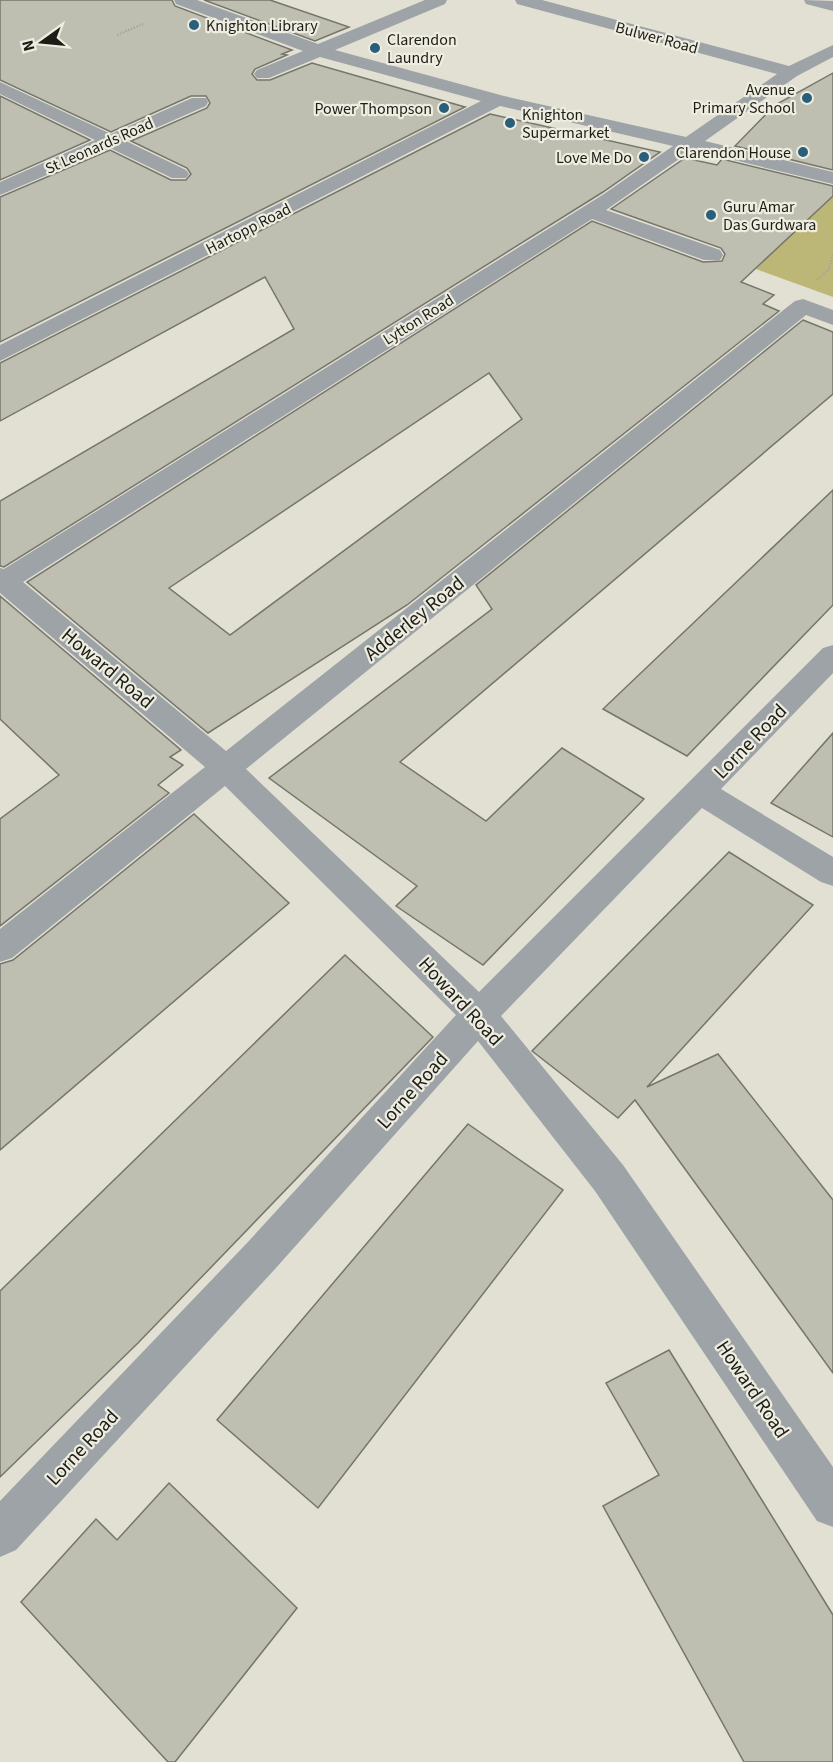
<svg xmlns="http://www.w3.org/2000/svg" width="833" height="1762" viewBox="0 0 833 1762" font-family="'Source Sans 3',sans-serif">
<rect width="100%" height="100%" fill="#e1e0d3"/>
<polygon fill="#bcb777" points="833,192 833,297 756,269"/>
<g fill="#bebeb1" stroke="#767569" stroke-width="1.5" fill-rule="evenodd">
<polygon points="0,0 172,0 175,6 292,50 282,54 287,55 255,69 252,74 257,80 270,80 312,63 465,107 0,342 0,197 110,150 171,180 186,180 191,174 187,168 131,141 207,108 210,103 206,96 191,96 111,132 0,80"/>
<polygon points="204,0 270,0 349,27 315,41"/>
<polygon points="833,73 833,170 735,146 775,105"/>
<polygon points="0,96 90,140 0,180"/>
<polygon points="490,114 660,152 603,192 4,567 0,566 0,501 294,329 265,277 0,421 0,363"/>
<path d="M685,158l32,7 5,-6 111,27v10l-92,86 33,13 -11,9 16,7 -372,294 -199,128 -181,-151 565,-361 111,41 19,-1 3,-7 -4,-6 -110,-39zM489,373l33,46 -292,216 -61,-47z"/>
<polygon points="803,320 833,332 833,394 400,762 486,821 562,748 644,799 483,965 396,906 417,886 269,778 492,609 476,585"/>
<polygon points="833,490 833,605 687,756 603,709"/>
<polygon points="0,596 181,750 170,757 183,765 158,785 169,793 0,926 0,819 59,775 0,719"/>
<polygon points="833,733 833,837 771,803"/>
<polygon points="194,814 289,903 0,1150 0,964 13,960"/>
<polygon points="729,852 813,905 647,1087 718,1054 833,1200 833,1373 635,1100 618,1118 532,1051"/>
<polygon points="345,955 433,1037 138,1343 0,1477 0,1291"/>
<polygon points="468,1124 563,1190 318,1508 217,1420"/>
<polygon points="669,1350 833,1615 833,1762 744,1762 603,1506 659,1475 606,1383"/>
<polygon points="169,1483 297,1608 175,1762 168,1762 21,1602 96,1519 117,1540"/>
</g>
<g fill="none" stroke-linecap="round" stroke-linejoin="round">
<g stroke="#a6a59b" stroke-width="2" stroke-dasharray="1.5 1.5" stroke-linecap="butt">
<polyline points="117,35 143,24"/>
<polyline points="817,280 829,269 833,254"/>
</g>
<g fill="#9da3a6" fill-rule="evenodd">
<polygon points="174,0 197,0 318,44 425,0 447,0 445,4 335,50 504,96 686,137 777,74 517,4 515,0 542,0 789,66 833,45 833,57 797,76 705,141 833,172 833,184 692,150 606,210 720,250 723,255 720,260 704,260 592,219 23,582 226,751 795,301 803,299 833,310 833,325 806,315 246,769 479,992 823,648 833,645 833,673 721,789 833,857 833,886 821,882 702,808 501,1016 623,1165 833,1467 833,1527 817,1521 595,1191 478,1041 275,1269 16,1550 0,1557 0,1501 247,1243 456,1015 225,786 12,958 0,962 0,929 205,767 0,593 0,568 4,569 604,194 673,146 500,106 0,361 0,345 481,101 320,57 269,78 257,78 254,74 257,70 303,51 176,4"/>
<polygon points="804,0 833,1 833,11 806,4"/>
<polygon points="0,82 111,134 192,98 206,98 208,102 206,106 126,141 186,170 189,174 186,178 172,178 110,148 0,195 0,182 95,140 0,94"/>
</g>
</g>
<g fill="#285f7a" stroke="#eeede0" stroke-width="2">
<circle cx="194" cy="25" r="6"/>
<circle cx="375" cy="48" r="6"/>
<circle cx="807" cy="98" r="6"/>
<circle cx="444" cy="108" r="6"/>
<circle cx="510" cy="123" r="6"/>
<circle cx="803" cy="152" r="6"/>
<circle cx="644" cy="157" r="6"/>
<circle cx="711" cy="215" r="6"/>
</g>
<g text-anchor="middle" stroke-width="4.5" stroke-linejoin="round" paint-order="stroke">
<g font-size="16" fill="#1d1d18" stroke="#eeede0" text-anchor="start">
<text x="206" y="31">Knighton Library</text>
<text x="387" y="45">Clarendon<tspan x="387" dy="18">Laundry</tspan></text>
<text x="795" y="95" text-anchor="end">Avenue<tspan x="795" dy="18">Primary School</tspan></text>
<text x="432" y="114" text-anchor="end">Power Thompson</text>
<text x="522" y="120">Knighton<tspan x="522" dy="18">Supermarket</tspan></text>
<text x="791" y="158" text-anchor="end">Clarendon House</text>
<text x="632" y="163" text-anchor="end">Love Me Do</text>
<text x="723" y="212">Guru Amar<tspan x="723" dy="18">Das Gurdwara</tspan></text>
</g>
<g font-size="16" fill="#1d1d18" stroke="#eeede0">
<text transform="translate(657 37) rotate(15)" y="6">Bulwer Road</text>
<text transform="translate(99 145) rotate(-24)" y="6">St Leonards Road</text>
<text transform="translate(248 228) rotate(-27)" y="6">Hartopp Road</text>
<text transform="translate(418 319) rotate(-32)" y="6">Lytton Road</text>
</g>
<g font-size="20" fill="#1d1d18" stroke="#eeede0">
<text transform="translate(414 618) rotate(-39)" y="7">Adderley Road</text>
<text transform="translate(108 668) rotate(40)" y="7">Howard Road</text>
<text transform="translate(750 741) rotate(-46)" y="7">Lorne Road</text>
<text transform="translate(461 1001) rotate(47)" y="7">Howard Road</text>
<text transform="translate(412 1090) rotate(-48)" y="7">Lorne Road</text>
<text transform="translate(753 1389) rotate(56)" y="7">Howard Road</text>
<text transform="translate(82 1447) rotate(-47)" y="7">Lorne Road</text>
</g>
</g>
<g transform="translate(42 42) rotate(255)" stroke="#eeede0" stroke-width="4.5" paint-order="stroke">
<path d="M0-4.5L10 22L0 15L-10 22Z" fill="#1d1d18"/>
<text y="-9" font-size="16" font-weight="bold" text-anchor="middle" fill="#1d1d18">N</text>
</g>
</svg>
